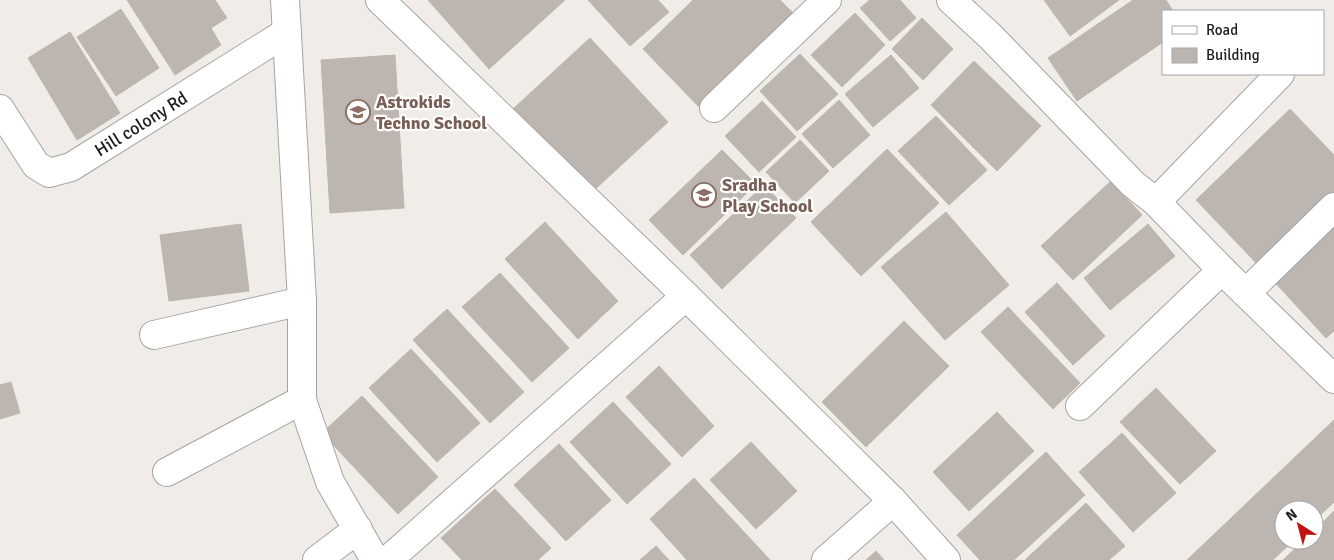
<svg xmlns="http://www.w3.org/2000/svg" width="1334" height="560" viewBox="0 0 1334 560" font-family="Signika,sans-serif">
<rect width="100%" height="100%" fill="#f0ede8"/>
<g fill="#bdb6b0" stroke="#c1b5ab">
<polygon points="127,0 215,0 227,18 211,28 221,45 175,75"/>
<polygon points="428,0 565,0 489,69"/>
<polygon points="588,0 658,0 669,12 630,46"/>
<polygon points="693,0 780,0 796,16 701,109 643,49"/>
<polygon points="870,0 900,0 916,18 890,41 860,8"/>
<polygon points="1044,0 1119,0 1070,36"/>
<polygon points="1133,0 1166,0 1173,11 1163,11 1163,42 1077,101 1048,58"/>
<polygon points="121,9 159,68 116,96 77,37"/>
<polygon points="855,13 885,45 842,87 811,55"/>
<polygon points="922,18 953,49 923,80 892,49"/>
<polygon points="70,32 120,113 77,140 28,58"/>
<polygon points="590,38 668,122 591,193 513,109"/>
<polygon points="800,54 838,94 797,131 760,91"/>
<polygon points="395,55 404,208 330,213 321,60"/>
<polygon points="891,55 919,88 873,127 845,94"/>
<polygon points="974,61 1041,126 997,171 931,105"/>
<polygon points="839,100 870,135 833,168 802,134"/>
<polygon points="762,101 796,137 759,172 725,136"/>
<polygon points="1290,109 1334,155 1334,197 1261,268 1196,200"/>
<polygon points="936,116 987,170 949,205 898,151"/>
<polygon points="800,140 829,171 795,203 766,172"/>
<polygon points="887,149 939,203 861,276 811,222"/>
<polygon points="722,150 756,184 683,255 649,220"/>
<polygon points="1111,181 1142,215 1073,280 1041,246"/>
<polygon points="764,185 796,218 722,289 690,255"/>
<polygon points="946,212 1009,285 945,340 881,267"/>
<polygon points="1334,217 1334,331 1326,338 1270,277"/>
<polygon points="545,222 618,301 578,339 505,259"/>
<polygon points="241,224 249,291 169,301 160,235"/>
<polygon points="1148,224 1175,256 1110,310 1084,278"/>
<polygon points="500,273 569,348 532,382 462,307"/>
<polygon points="1057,283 1105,336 1073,365 1025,312"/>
<polygon points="1008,307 1080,383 1053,409 981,332"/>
<polygon points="447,309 524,392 490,423 413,340"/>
<polygon points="904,321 949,366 866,447 822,402"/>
<polygon points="411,349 480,423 437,462 369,388"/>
<polygon points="659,366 714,426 682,457 626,397"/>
<polygon points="11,382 20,413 0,419 0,385"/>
<polygon points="1156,388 1216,451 1180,484 1120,422"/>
<polygon points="362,396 438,477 398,514 322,433"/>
<polygon points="613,402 671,464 627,504 570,442"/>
<polygon points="997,412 1034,451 969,511 933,472"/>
<polygon points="1334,420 1334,502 1314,521 1314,510 1284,510 1284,540 1294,540 1273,560 1187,560"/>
<polygon points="1122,433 1176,493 1133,532 1079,472"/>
<polygon points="751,442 797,491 756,529 710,480"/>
<polygon points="559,444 611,500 566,541 514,485"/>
<polygon points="1046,452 1085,495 1014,560 980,560 957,535"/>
<polygon points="694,478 770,560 687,560 650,519"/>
<polygon points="495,489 551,548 538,560 462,560 441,538"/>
<polygon points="1086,503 1125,546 1109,560 1025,560"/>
<polygon points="1334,511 1334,560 1283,560 1304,540 1314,540 1314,531"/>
<polygon points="656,546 669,560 640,560"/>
<polygon points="876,551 884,560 866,560"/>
</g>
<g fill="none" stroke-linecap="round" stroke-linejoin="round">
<defs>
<g id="minor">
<polyline points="285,0 302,301 302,400 330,482 375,560"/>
<polyline points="380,0 686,296 893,501 946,560"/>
<polyline points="951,0 991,37 1133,184 1156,202 1222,270 1334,379"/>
<polyline points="714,108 827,0"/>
<polyline points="0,109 36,165 49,173 71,167 287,32"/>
<polyline points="1156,202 1280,74"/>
<polyline points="1246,293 1334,207"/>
<polyline points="154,335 302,301"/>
<polyline points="1080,406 1222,270"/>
<polyline points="167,472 302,400"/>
<polyline points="317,560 358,529"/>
<polyline points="388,560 686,296"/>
<polyline points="826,560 893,501"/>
</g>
</defs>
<use href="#minor" stroke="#a4a4a4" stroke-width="30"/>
<use href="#minor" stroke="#fff" stroke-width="28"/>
</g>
<defs>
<symbol id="university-ring" viewBox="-11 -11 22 22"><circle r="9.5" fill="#fff" stroke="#8d6e63" stroke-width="1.5"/><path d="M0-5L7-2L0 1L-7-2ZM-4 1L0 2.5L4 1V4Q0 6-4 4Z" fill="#8d6e63"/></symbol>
</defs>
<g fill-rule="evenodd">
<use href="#university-ring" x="344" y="98" width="28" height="28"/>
<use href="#university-ring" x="690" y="181" width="28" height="28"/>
</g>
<g text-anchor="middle" stroke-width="4.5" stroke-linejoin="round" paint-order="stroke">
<g font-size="18" font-weight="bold" fill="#785e54" stroke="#fff" text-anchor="start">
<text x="376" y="108">Astrokids<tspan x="376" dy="21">Techno School</tspan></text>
<text x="722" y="191">Sradha<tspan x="722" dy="21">Play School</tspan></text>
</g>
<g font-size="18" fill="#202020" stroke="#fff">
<text transform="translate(141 124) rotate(-32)" y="6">Hill colony Rd</text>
</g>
</g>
<rect x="1162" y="10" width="162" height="65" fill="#ffffff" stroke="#a6a6a6"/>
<rect x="1172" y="26" width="25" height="8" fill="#ffffff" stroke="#a6a6a6"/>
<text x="1206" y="35" font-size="15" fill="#202020">Road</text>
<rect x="1172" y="48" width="25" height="15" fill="#bdb6b0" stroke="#a6a6a6"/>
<text x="1206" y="60" font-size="15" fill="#202020">Building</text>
<g transform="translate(1299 525) rotate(324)"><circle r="24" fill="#ffffff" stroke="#a6a6a6"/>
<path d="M0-4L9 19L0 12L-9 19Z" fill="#c11210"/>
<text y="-8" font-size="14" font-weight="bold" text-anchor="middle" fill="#202020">N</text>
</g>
</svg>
